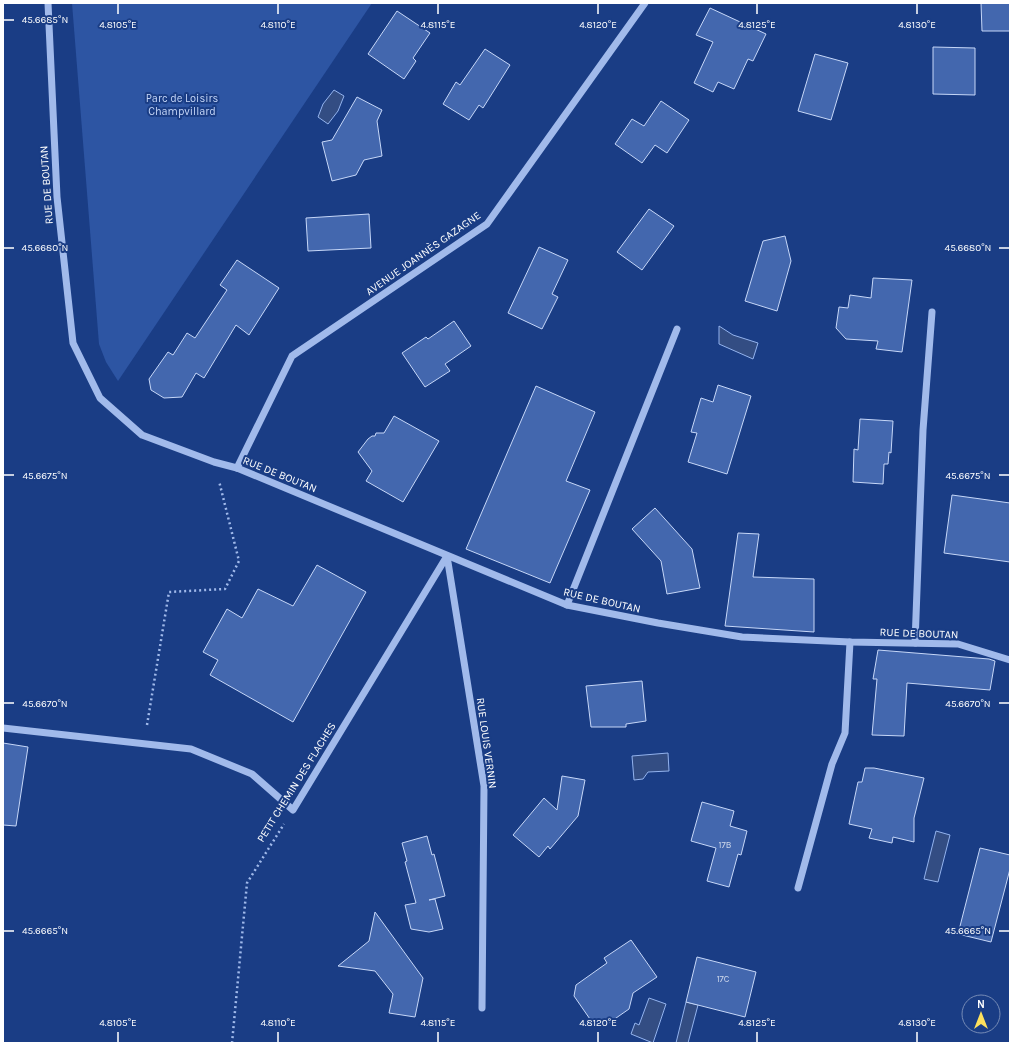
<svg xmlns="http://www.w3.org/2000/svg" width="1013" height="1046" viewBox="0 0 1013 1046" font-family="Karla,sans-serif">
<rect width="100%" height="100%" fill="#1a3d85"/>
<polygon fill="#2d55a3" points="72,3 372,3 118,381 106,362 99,344"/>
<g fill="#334d83" stroke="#93b3ee">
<polygon points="334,90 344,96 338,111 328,124 318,117 323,104"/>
<polygon points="719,326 733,335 758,343 753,359 719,344"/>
<polygon points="668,753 669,771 648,772 643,779 634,780 632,756"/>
<polygon points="936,831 950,835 938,882 924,879"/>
<polygon points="649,998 666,1004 653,1043 631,1034 635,1023 639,1025"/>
<polygon points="686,1002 698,1005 688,1043 676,1043"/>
</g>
<g fill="#4367ae" stroke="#c6d7f8">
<polygon points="981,3 1010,3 1010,31 982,31"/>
<polygon points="710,8 766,34 753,61 748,59 734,89 718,82 713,92 694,83 713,42 696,35"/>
<polygon points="397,11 430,33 413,58 416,61 404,79 368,54"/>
<polygon points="933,47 975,48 975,95 933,94"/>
<polygon points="485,49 510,65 483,108 479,105 469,120 443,104 456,82 460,85"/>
<polygon points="815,54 848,63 831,120 798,111"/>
<polygon points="357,97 382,110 377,121 382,156 364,160 356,175 332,181 322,142 332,140"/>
<polygon points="661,101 689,120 667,153 655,145 642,163 615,144 632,119 644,126"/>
<polygon points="649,209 674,226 642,270 617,252"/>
<polygon points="369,214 371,248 308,251 306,218"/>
<polygon points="785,236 791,261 777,311 745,301 763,241"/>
<polygon points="539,247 568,260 552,294 558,297 542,329 508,313"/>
<polygon points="237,260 279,288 249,335 236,325 204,378 196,373 182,397 164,398 151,390 149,379 168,352 173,355 187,333 195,338 227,290 220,285"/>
<polygon points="873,278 912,280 902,352 876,349 878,341 846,339 836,328 839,307 848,308 850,295 871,298"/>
<polygon points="454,321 471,346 445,364 450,371 425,387 402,353 426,337 428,339"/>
<polygon points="718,385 751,396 727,474 688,462 697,433 691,432 701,398 713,402"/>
<polygon points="536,386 595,412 566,481 590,490 550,583 466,549"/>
<polygon points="394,416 439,441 403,502 366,481 372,471 358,452 368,439 372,436 375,436 376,433 384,433"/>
<polygon points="860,419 893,421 891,453 889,452 888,464 884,464 883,484 853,482 854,449 858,450"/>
<polygon points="952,495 1010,503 1010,562 944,553"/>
<polygon points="655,508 692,549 700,588 667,594 661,561 632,529"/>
<polygon points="738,533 759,534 753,577 814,579 814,632 725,626"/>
<polygon points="317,565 366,592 293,722 210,675 218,660 203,652 227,609 242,618 258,589 293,606"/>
<polygon points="878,650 989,659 995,661 990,690 907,683 904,736 872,735 877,679 873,679"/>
<polygon points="642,681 646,721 626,724 626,727 591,727 586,686"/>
<polygon points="3,743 28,747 16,826 3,825"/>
<polygon points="865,768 874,768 924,778 914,818 914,842 893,837 892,843 869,838 872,829 849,824 858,782 862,782"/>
<polygon points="562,776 585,780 578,816 550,849 548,846 539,857 513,835 544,798 557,810"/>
<polygon points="702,802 734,811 730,826 747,831 741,855 738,854 729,887 707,881 716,848 691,841"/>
<polygon points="427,836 432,855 434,854 445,896 429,900 435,899 443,929 429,932 411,929 405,905 416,903 405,862 407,861 402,843"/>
<polygon points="980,848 1010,855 1010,869 991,942 958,934"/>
<polygon points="375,912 423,978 415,1017 389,1013 393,994 375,971 338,966 369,941"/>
<polygon points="631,940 657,977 633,993 629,1009 606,1025 592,1022 574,996 576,985 607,963 604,958"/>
<polygon points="697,957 756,972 745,1017 686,1002"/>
</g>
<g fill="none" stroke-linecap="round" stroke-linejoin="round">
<g stroke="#a1baeb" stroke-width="2.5" stroke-dasharray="2 3" stroke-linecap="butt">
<polyline points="147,725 169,592 225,589 239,561 219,481"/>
<polyline points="232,1043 247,883 284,824"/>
</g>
<g stroke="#a1baeb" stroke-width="7">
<polyline points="48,3 57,197 73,343 100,398 142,435 214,462 237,468 567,605 658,623 742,637 850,642 958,644 1010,660"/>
<polyline points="237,468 292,356 487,224 645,3"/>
<polyline points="447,556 484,786 482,1008"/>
<polyline points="567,605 677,329"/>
<polyline points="915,643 923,430 932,312"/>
<polyline points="3,728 191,749 252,774 293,810 447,556"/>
<polyline points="798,888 832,764 845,733 850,642"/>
</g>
</g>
<path fill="none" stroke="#fff" stroke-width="1.5" d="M118,4v10M278,4v10M438,4v10M598,4v10M757,4v10M917,4v10M4,20h10M4,248h10M999,248h10M4,475h10M999,475h10M4,703h10M999,703h10M4,931h10M999,931h10M118,1032v10M278,1032v10M438,1032v10M598,1032v10M757,1032v10M917,1032v10"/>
<g text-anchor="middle" stroke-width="4" stroke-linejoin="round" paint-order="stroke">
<g font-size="9" fill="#d0d9eb">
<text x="725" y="848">17B</text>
<text x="723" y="982">17C</text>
</g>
<g font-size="11" fill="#c6d7f8" stroke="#1a3d85">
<text x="182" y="102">Parc de Loisirs<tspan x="182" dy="13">Champvillard</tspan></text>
</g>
<g font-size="11" fill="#fff" stroke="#1a3d85">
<text transform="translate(46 185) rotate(-94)" y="4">RUE DE BOUTAN</text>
<text transform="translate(423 253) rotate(-35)" y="4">AVENUE JOANNÈS GAZAGNE</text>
<text transform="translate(280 474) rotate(22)" y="4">RUE DE BOUTAN</text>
<text transform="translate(602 600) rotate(13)" y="4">RUE DE BOUTAN</text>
<text transform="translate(919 633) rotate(2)" y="4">RUE DE BOUTAN</text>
<text transform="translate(487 743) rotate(82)" y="4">RUE LOUIS VERNIN</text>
<text transform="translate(296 782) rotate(-58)" y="4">PETIT CHEMIN DES FLACHES</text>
</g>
</g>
<g font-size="10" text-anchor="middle" fill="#fff" stroke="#1a3d85" stroke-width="4" stroke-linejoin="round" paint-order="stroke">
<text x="45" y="23">45.6685°N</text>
<text x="118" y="28">4.8105°E</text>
<text x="278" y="28">4.8110°E</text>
<text x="438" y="28">4.8115°E</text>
<text x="598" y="28">4.8120°E</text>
<text x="757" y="28">4.8125°E</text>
<text x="917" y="28">4.8130°E</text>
<text x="45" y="251">45.6680°N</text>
<text x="968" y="251">45.6680°N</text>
<text x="45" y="479">45.6675°N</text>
<text x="968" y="479">45.6675°N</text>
<text x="45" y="707">45.6670°N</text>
<text x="968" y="707">45.6670°N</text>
<text x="45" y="934">45.6665°N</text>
<text x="968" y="934">45.6665°N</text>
<text x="118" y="1026">4.8105°E</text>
<text x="278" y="1026">4.8110°E</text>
<text x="438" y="1026">4.8115°E</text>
<text x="598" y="1026">4.8120°E</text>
<text x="757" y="1026">4.8125°E</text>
<text x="917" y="1026">4.8130°E</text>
</g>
<rect width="1013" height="1046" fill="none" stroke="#ffffff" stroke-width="8"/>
<g transform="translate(981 1014)"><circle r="19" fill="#1a3d85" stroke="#768bb6"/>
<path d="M0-3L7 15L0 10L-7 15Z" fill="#fde05d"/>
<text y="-6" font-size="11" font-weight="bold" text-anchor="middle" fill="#ffffff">N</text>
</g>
</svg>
